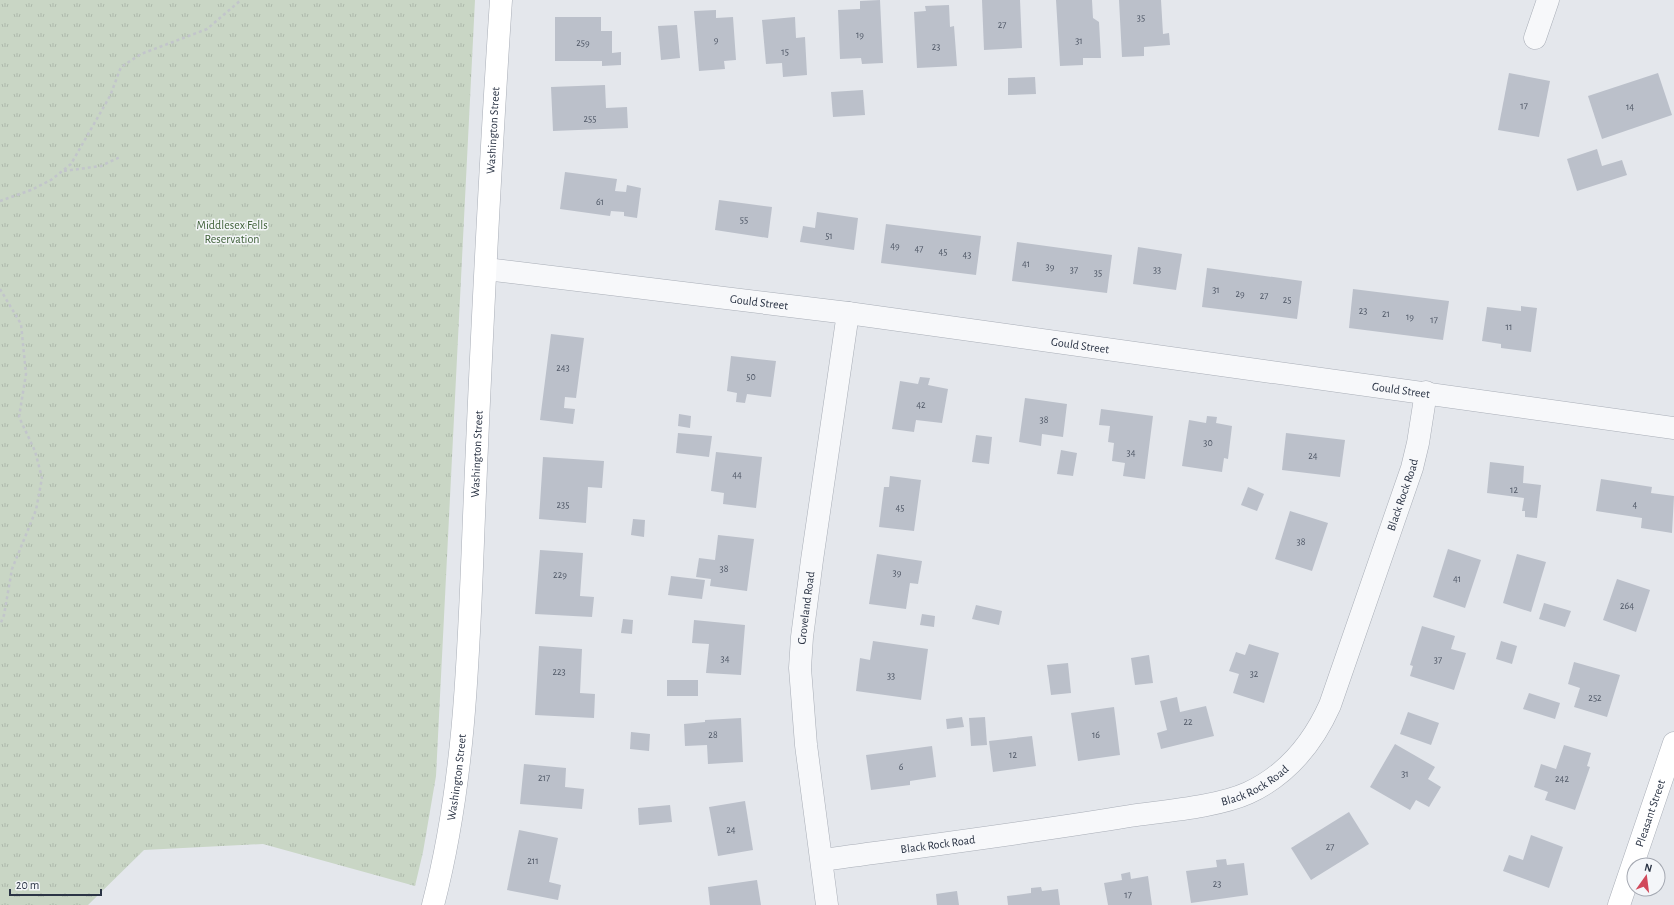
<svg xmlns="http://www.w3.org/2000/svg" width="1674" height="905" viewBox="0 0 1674 905" font-family="'Alegreya Sans',sans-serif">
<defs>
<pattern id="park-tufts" width="24" height="20" patternUnits="userSpaceOnUse"><rect width="24" height="20" fill="#c9d6c5"/><path d="M3 7l-1-3M5 7V3M7 7l1-3M15 17l-1-3M17 17v-4M19 17l1-3" fill="none" stroke="#adb8ab"/></pattern>
</defs>
<rect width="100%" height="100%" fill="#e4e7ec"/>
<polygon fill="url(#park-tufts)" points="0,0 475,0 436,776 423,852 415,886 263,844 144,850 88,905 0,905"/>
<g fill="#bbc0ca">
<polygon points="880,0 883,63 862,64 861,58 840,59 838,10 860,9 860,1"/>
<polygon points="982,0 1020,0 1022,48 984,50"/>
<polygon points="1056,0 1092,0 1093,18 1099,22 1101,58 1083,58 1083,65 1060,66"/>
<polygon points="1119,0 1161,0 1163,34 1169,33 1170,45 1144,47 1144,56 1122,57"/>
<polygon points="949,5 950,27 954,26 957,66 917,68 914,12 926,11 925,6"/>
<polygon points="716,10 716,18 733,17 736,60 724,61 725,69 699,71 694,11"/>
<polygon points="555,17 601,17 601,31 612,31 612,53 621,52 621,65 602,66 602,61 555,61"/>
<polygon points="795,17 796,38 805,37 807,75 783,77 782,63 766,64 762,20"/>
<polygon points="677,25 680,58 661,60 658,26"/>
<polygon points="1509,73 1550,81 1539,137 1498,130"/>
<polygon points="1658,73 1672,115 1602,139 1588,96"/>
<polygon points="1035,77 1036,94 1008,95 1008,78"/>
<polygon points="605,85 606,108 627,107 628,128 553,131 551,87"/>
<polygon points="863,90 865,115 833,117 831,92"/>
<polygon points="1597,149 1602,166 1622,160 1627,175 1577,191 1567,159"/>
<polygon points="565,172 617,179 615,191 626,192 627,185 641,188 637,218 624,216 624,212 611,211 610,216 560,209"/>
<polygon points="719,200 772,207 768,238 715,230"/>
<polygon points="817,212 858,218 854,250 800,242 803,226 815,228"/>
<polygon points="886,224 981,236 976,275 881,263"/>
<polygon points="1017,242 1112,255 1107,293 1012,281"/>
<polygon points="1138,247 1182,254 1176,290 1133,284"/>
<polygon points="1207,268 1302,281 1297,319 1202,307"/>
<polygon points="1353,289 1449,301 1443,340 1349,328"/>
<polygon points="1521,306 1537,308 1531,352 1501,348 1501,344 1482,341 1487,307 1521,311"/>
<polygon points="551,334 584,338 576,398 565,397 564,408 575,409 573,424 540,420"/>
<polygon points="731,356 776,361 771,397 747,394 745,403 736,402 737,393 727,391"/>
<polygon points="920,377 930,378 928,385 948,389 942,423 916,420 914,432 892,429 900,381 918,384"/>
<polygon points="1025,398 1067,404 1063,437 1042,434 1041,446 1019,442"/>
<polygon points="1101,409 1153,416 1145,479 1123,476 1125,463 1112,461 1114,443 1108,442 1110,426 1099,425"/>
<polygon points="679,414 691,416 690,428 678,426"/>
<polygon points="1207,416 1217,417 1216,423 1232,426 1228,459 1224,458 1222,472 1182,466 1189,420 1206,423"/>
<polygon points="678,433 712,436 709,457 676,453"/>
<polygon points="1286,433 1345,440 1340,477 1282,470"/>
<polygon points="976,435 992,437 989,464 972,462"/>
<polygon points="1061,450 1077,453 1073,476 1057,474"/>
<polygon points="716,452 762,457 756,508 723,504 724,493 711,491"/>
<polygon points="543,457 604,461 602,488 588,487 586,523 539,519"/>
<polygon points="1490,462 1524,466 1523,483 1541,485 1537,518 1525,517 1525,511 1522,511 1524,498 1487,493"/>
<polygon points="890,476 921,480 914,531 879,527 884,487 889,487"/>
<polygon points="1601,479 1652,487 1651,493 1674,496 1672,533 1641,528 1642,518 1596,511"/>
<polygon points="1248,487 1264,494 1257,511 1241,505"/>
<polygon points="1290,511 1328,523 1312,571 1275,559"/>
<polygon points="633,519 645,520 644,537 631,535"/>
<polygon points="718,535 754,539 747,591 710,586 711,579 696,577 699,558 715,560"/>
<polygon points="1448,549 1481,560 1465,608 1433,597"/>
<polygon points="540,550 583,553 580,596 594,597 592,617 535,614"/>
<polygon points="877,554 922,561 918,584 910,583 906,609 869,604"/>
<polygon points="1517,554 1546,562 1531,612 1503,603"/>
<polygon points="671,576 705,580 702,599 668,595"/>
<polygon points="1617,579 1650,590 1636,632 1603,620"/>
<polygon points="1544,603 1571,611 1565,627 1539,619"/>
<polygon points="976,605 1002,611 999,625 972,619"/>
<polygon points="922,614 935,616 934,627 920,625"/>
<polygon points="623,619 633,620 632,634 621,633"/>
<polygon points="694,620 745,625 741,675 706,673 709,644 692,643"/>
<polygon points="1422,626 1455,636 1451,649 1466,653 1454,690 1410,676 1413,666 1410,665"/>
<polygon points="873,641 928,649 921,700 856,691 860,658 870,660"/>
<polygon points="1501,641 1517,646 1512,664 1496,659"/>
<polygon points="1249,644 1279,653 1264,703 1233,693 1239,674 1229,671 1236,652 1245,655"/>
<polygon points="539,646 582,649 580,693 595,694 594,718 535,715"/>
<polygon points="1149,655 1153,683 1135,685 1131,658"/>
<polygon points="1574,662 1620,675 1607,717 1574,707 1580,688 1568,684"/>
<polygon points="1068,663 1071,693 1051,695 1047,665"/>
<rect x="667" y="680" width="31" height="16"/>
<polygon points="1529,693 1560,703 1555,719 1523,709"/>
<polygon points="1177,697 1180,712 1206,706 1214,736 1161,749 1157,733 1167,730 1160,701"/>
<polygon points="1114,707 1120,755 1078,761 1071,713"/>
<polygon points="1408,712 1439,723 1431,745 1400,734"/>
<polygon points="962,717 964,727 947,729 946,719"/>
<polygon points="985,717 987,745 971,746 969,718"/>
<polygon points="741,718 743,762 708,764 707,745 685,746 684,724 705,722 705,720"/>
<polygon points="631,732 650,734 649,751 630,749"/>
<polygon points="1032,736 1036,766 993,772 989,741"/>
<polygon points="1395,744 1435,767 1428,779 1441,787 1429,807 1416,800 1410,810 1370,787"/>
<polygon points="1564,745 1591,753 1587,766 1590,767 1575,810 1545,800 1548,792 1534,787 1541,764 1556,769"/>
<polygon points="932,746 936,777 910,781 910,785 871,790 866,755"/>
<polygon points="524,764 566,768 565,787 584,789 582,809 520,804"/>
<polygon points="745,801 753,850 718,856 709,807"/>
<polygon points="670,805 672,822 639,825 638,808"/>
<polygon points="1349,812 1369,844 1311,880 1291,848"/>
<polygon points="519,830 558,838 549,882 561,885 558,900 507,890"/>
<polygon points="1531,835 1563,847 1549,888 1503,871 1509,855 1523,860"/>
<polygon points="1226,859 1227,865 1244,863 1248,895 1191,903 1186,871 1217,867 1216,860"/>
<polygon points="1130,872 1131,879 1148,876 1152,905 1108,905 1104,883 1122,880 1121,874"/>
<polygon points="757,880 761,905 710,905 708,887"/>
<polygon points="1041,887 1042,891 1058,889 1060,905 1008,905 1007,896 1031,893 1031,888"/>
<polygon points="957,891 959,905 937,905 936,894"/>
</g>
<g fill="none" stroke-linecap="round" stroke-linejoin="round">
<defs>
<g id="street">
<polyline points="1535,38 1548,0"/>
<path id="s1" d="M486,269l362,44 826,115"/>
<path id="s2" d="M822,860c102,-14 205,-27 308,-44 34,-5 87,-9 118,-23 39,-18 65,-50 82,-88l82,-237 6,-25 8,-51"/>
<path id="s3" d="M827,905l-21,-160 -6,-77 2,-31 10,-77 36,-247"/>
</g>
<g id="secondary">
<path id="s4" d="M433,905c35,-134 36,-274 42,-413 7,-164 15,-328 26,-492"/>
<path id="s5" d="M1619,905l55,-162"/>
</g>
</defs>
<use href="#street" stroke="#a9aeb7" stroke-width="23"/>
<use href="#secondary" stroke="#a9aeb7" stroke-width="23"/>
<g stroke="#c2c5cb" stroke-width="2.5" stroke-dasharray="3 3" stroke-linecap="butt">
<polyline points="64,171 101,166 120,157"/>
<polyline points="0,201 31,190 51,180 71,164 110,96 121,67 141,54 207,29 241,0"/>
<polyline points="0,289 21,324 26,374 19,417 35,451 42,478 36,510 12,569 4,615 0,625"/>
</g>
<use href="#street" stroke="#f7f8fa" stroke-width="22"/>
<use href="#secondary" stroke="#fff" stroke-width="22"/>
</g>
<g text-anchor="middle" stroke-width="3" stroke-linejoin="round" paint-order="stroke">
<g font-size="10" fill="#4f5766">
<text x="1141" y="21">35</text>
<text x="1002" y="28">27</text>
<text x="860" y="38">19</text>
<text x="716" y="43">9</text>
<text x="1079" y="44">31</text>
<text x="583" y="46">259</text>
<text x="936" y="50">23</text>
<text x="785" y="55">15</text>
<text x="1524" y="109">17</text>
<text x="1630" y="110">14</text>
<text x="590" y="122">255</text>
<text x="600" y="205">61</text>
<text x="744" y="223">55</text>
<text x="829" y="239">51</text>
<text x="895" y="249">49</text>
<text x="919" y="252">47</text>
<text x="943" y="255">45</text>
<text x="967" y="258">43</text>
<text x="1026" y="267">41</text>
<text x="1050" y="270">39</text>
<text x="1074" y="273">37</text>
<text x="1157" y="273">33</text>
<text x="1098" y="276">35</text>
<text x="1216" y="293">31</text>
<text x="1240" y="297">29</text>
<text x="1264" y="299">27</text>
<text x="1287" y="303">25</text>
<text x="1363" y="314">23</text>
<text x="1386" y="317">21</text>
<text x="1410" y="320">19</text>
<text x="1434" y="323">17</text>
<text x="1509" y="330">11</text>
<text x="563" y="371">243</text>
<text x="751" y="380">50</text>
<text x="921" y="408">42</text>
<text x="1044" y="423">38</text>
<text x="1208" y="446">30</text>
<text x="1131" y="456">34</text>
<text x="1313" y="459">24</text>
<text x="737" y="478">44</text>
<text x="1514" y="493">12</text>
<text x="563" y="508">235</text>
<text x="1635" y="508">4</text>
<text x="900" y="511">45</text>
<text x="1301" y="545">38</text>
<text x="724" y="572">38</text>
<text x="897" y="576">39</text>
<text x="560" y="578">229</text>
<text x="1457" y="582">41</text>
<text x="1627" y="609">264</text>
<text x="725" y="662">34</text>
<text x="1438" y="663">37</text>
<text x="559" y="675">223</text>
<text x="1254" y="677">32</text>
<text x="891" y="679">33</text>
<text x="1595" y="701">252</text>
<text x="1188" y="725">22</text>
<text x="713" y="738">28</text>
<text x="1096" y="738">16</text>
<text x="1013" y="758">12</text>
<text x="901" y="770">6</text>
<text x="1405" y="777">31</text>
<text x="544" y="781">217</text>
<text x="1562" y="782">242</text>
<text x="731" y="833">24</text>
<text x="1330" y="850">27</text>
<text x="533" y="864">211</text>
<text x="1217" y="887">23</text>
<text x="1128" y="898">17</text>
</g>
<g font-size="12" fill="#2b3445" stroke="#f4f6f9">
<text dy="4" stroke="none"><textPath href="#s4" startOffset="778">Washington Street</textPath></text>
<text dy="4" stroke="none"><textPath href="#s1" startOffset="275">Gould Street</textPath></text>
<text dy="4" stroke="none"><textPath href="#s1" startOffset="599">Gould Street</textPath></text>
<text dy="4" stroke="none"><textPath href="#s1" startOffset="923">Gould Street</textPath></text>
<text dy="4" stroke="none"><textPath href="#s4" startOffset="454">Washington Street</textPath></text>
<text dy="4" stroke="none"><textPath href="#s2" startOffset="777">Black Rock Road</textPath></text>
<text dy="4" stroke="none"><textPath href="#s3" startOffset="299">Groveland Road</textPath></text>
<text dy="4" stroke="none"><textPath href="#s4" startOffset="130">Washington Street</textPath></text>
<text dy="4" stroke="none"><textPath href="#s2" startOffset="441">Black Rock Road</textPath></text>
<text dy="4" stroke="none"><textPath href="#s5" startOffset="97">Pleasant Street</textPath></text>
<text dy="4" stroke="none"><textPath href="#s2" startOffset="117">Black Rock Road</textPath></text>
</g>
<g font-size="12" fill="#3f6138" stroke="#f4f6f9">
<text x="232" y="229">Middlesex Fells<tspan x="232" dy="14">Reservation</tspan></text>
</g>
</g>
<g transform="translate(1646 877) rotate(14)"><circle r="19" fill="#f4f6f9" stroke="#a4a8b1"/>
<path d="M0-3L7 15L0 10L-7 15Z" fill="#d1495b"/>
<text y="-6" font-size="11" font-weight="bold" text-anchor="middle" fill="#2b3445">N</text>
</g>
<path d="M10 889v6h91v-6" fill="none" stroke="#2b3445" stroke-width="2"/>
<text x="16" y="889" font-size="12" fill="#2b3445" stroke="#f4f6f9" stroke-width="3" paint-order="stroke">20 m</text>
</svg>
